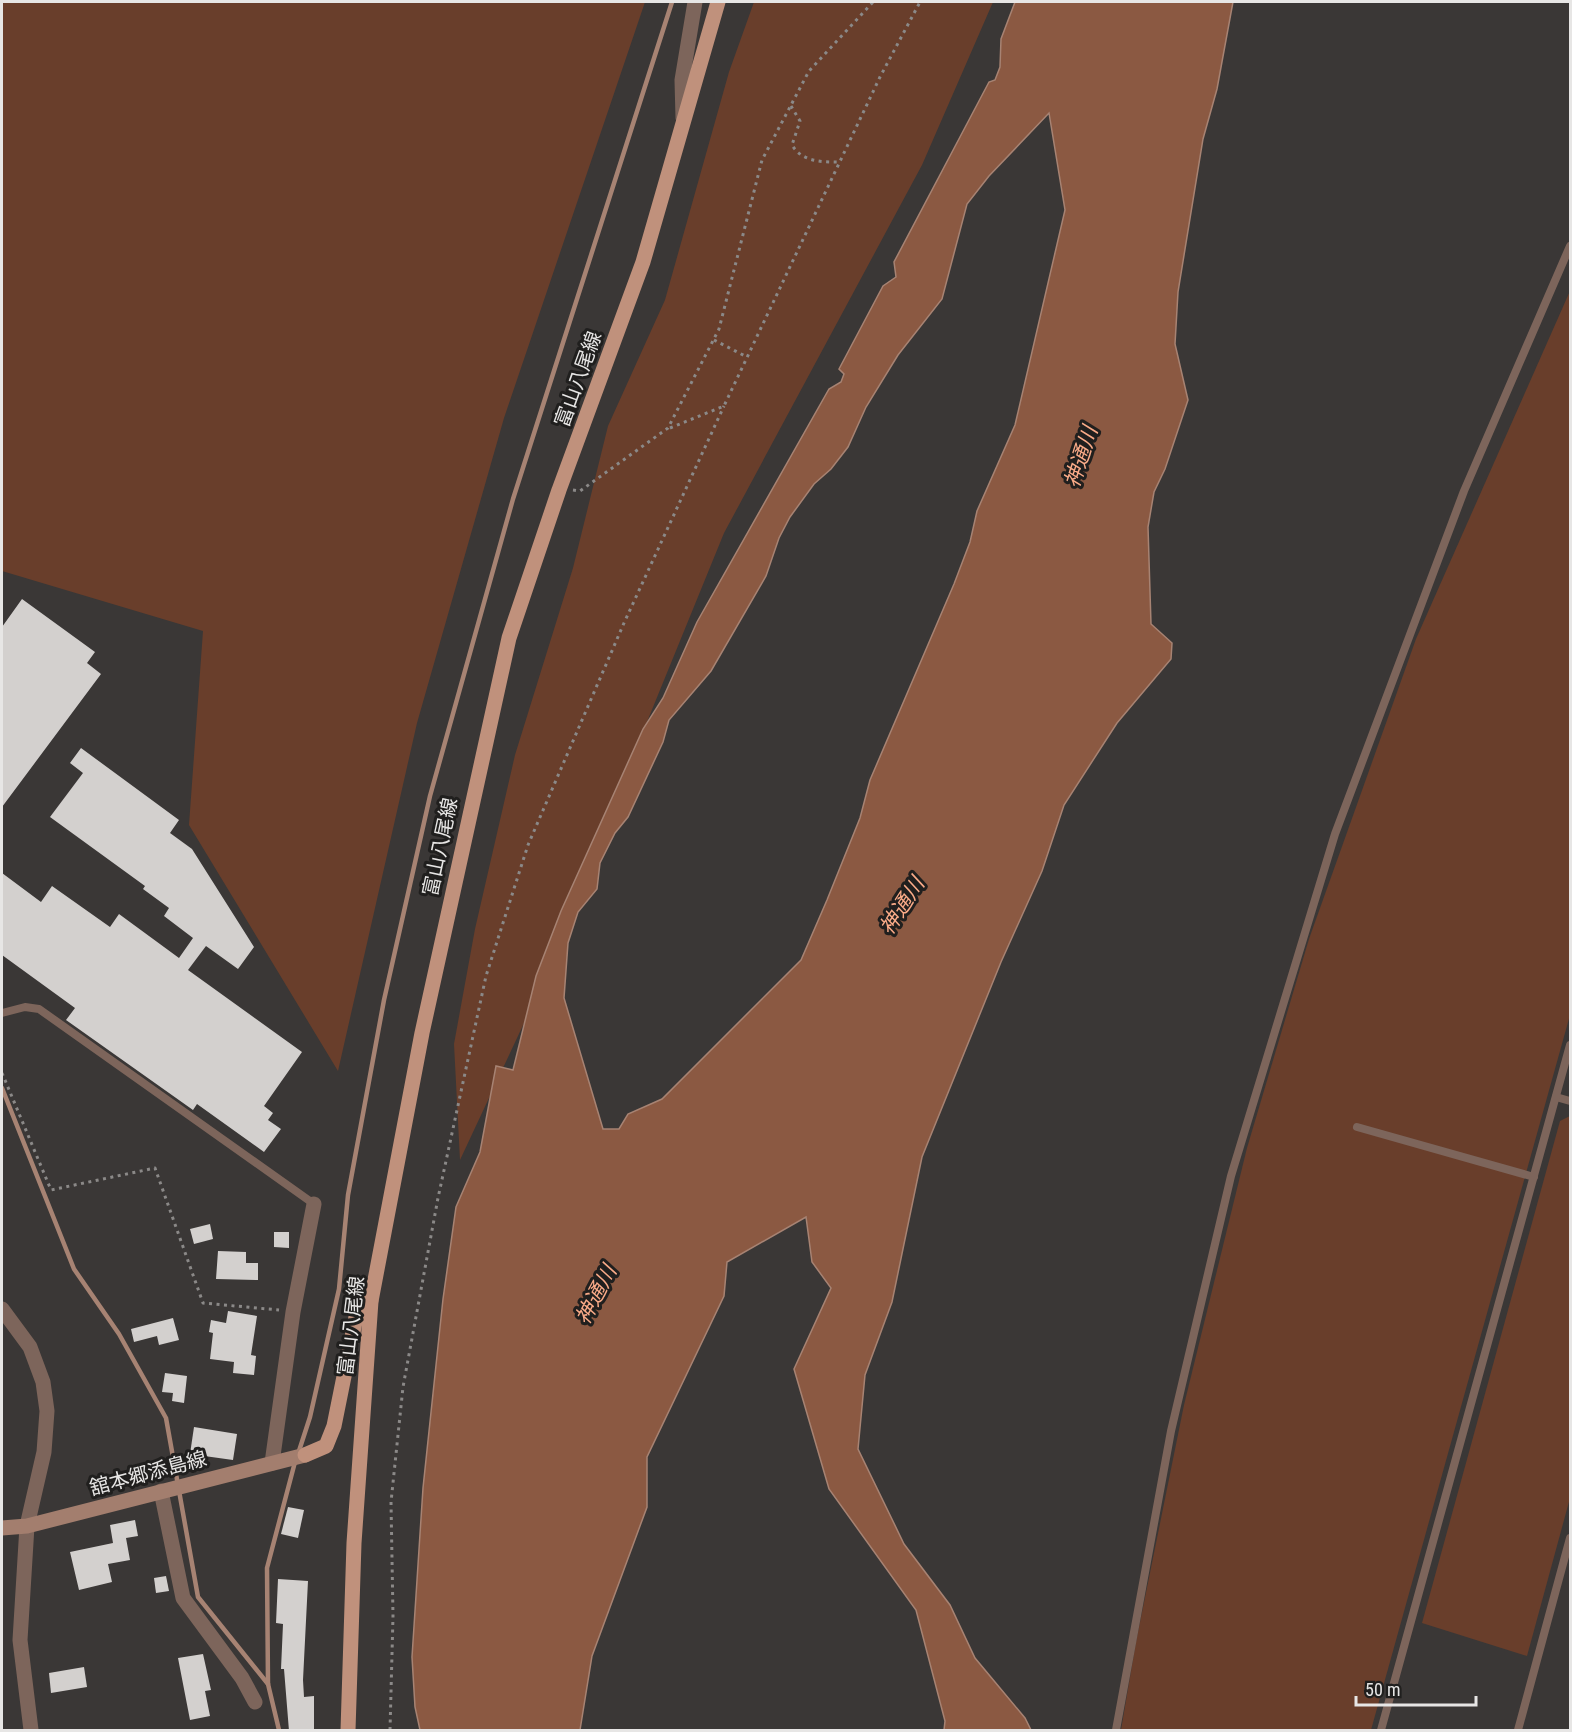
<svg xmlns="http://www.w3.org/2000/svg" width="1572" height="1732" viewBox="0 0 1572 1732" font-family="'Roboto Condensed','Noto Sans JP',sans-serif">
<rect width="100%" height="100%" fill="#3a3736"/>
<g fill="#693e2b">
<polygon points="2,2 645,2 504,418 417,723 338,1071 189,825 203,631 2,571"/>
<polygon points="754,2 993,2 922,165 724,533 525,1021 460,1160 454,1044 475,929 515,755 573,568 608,426 665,300 729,72"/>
<polygon points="1570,291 1570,1015 1371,1730 1121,1730 1136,1642 1184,1405 1247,1148 1309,939 1416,639"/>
<polygon points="1570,1116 1570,1498 1527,1656 1422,1623 1560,1121"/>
</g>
<path fill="#8b5942" stroke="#a78373" stroke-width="1.5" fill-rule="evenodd" d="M1015,2h218l-16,87 -14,50 -25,153 -3,52 13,56 -23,69 -11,23 -6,35 3,97 21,19 -1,16 -54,64 -53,82 -22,66 -41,91 -79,195 -30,145 -27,73 -7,74 46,95 46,61 25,53 50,60 6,12h-87l1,-9 -29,-111 -87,-121 -35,-120 37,-81 -19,-26 -6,-45 -79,45 -3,34 -77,161v50l-55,149 -12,74h-160l-5,-23 -3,-50 11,-169 20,-189 13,-92 24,-55 16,-86 17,4 23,-94 25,-65 82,-182 20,-31 34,-76 132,-233 12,-7 3,-8 -5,-5 44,-83 13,-9 -2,-15 95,-180 6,-2 5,-13 1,-28zM1049,113l16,97 -50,215 -38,86 -7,31 -16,42 -84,196 -10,38 -33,82 -26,60 -139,139 -34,15 -9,15h-16l-39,-131 4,-55 10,-31 19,-23 3,-26 15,-30 13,-16 35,-75 6,-22 42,-49 55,-95 13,-38 11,-21 24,-33 17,-15 17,-22 18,-40 32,-52 44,-56 25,-95 22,-28z"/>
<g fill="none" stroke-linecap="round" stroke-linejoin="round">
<g stroke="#a78373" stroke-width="4.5">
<polyline points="2,1088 74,1269 119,1334 166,1418 198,1597 268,1684"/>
<polyline points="298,1454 310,1417 339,1289 348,1195 384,1000 430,796 513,499 672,2"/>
<polyline points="279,1730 268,1684 267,1568 295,1462"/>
</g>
</g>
<g fill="#d3d0ce">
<polygon points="22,599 95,652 87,663 101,674 2,807 2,627"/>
<polygon points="81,748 179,820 170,833 192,849 254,947 238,969 206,946 188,970 302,1052 264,1106 273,1113 268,1120 281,1129 264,1152 197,1104 193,1110 66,1020 75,1008 2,955 2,873 41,902 52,886 110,927 119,914 179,958 193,938 164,916 169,908 143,889 145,886 50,817 83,773 70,763"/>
<polygon points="210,1224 213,1239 194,1244 190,1229"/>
<polygon points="274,1232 289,1232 289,1248 274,1247"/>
<polygon points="218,1251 246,1252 246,1263 258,1263 258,1280 216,1279"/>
<polygon points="228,1311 257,1316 251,1355 256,1356 254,1375 233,1373 234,1362 210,1359 213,1333 209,1332 211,1320 226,1323"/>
<polygon points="173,1318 179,1340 159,1345 157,1336 134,1342 131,1329"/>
<polygon points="165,1373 187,1376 184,1403 172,1401 173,1393 162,1392"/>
<polygon points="194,1427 237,1434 233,1460 190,1454"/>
<polygon points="288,1507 304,1510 298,1538 281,1534"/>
<polygon points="135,1520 138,1536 126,1538 130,1560 108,1564 112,1582 79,1590 70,1552 113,1543 110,1525"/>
<polygon points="166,1576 169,1591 156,1593 154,1578"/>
<polygon points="278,1579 308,1581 303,1680 304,1697 314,1696 314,1731 289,1731 284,1669 281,1669 283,1624 276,1623"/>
<polygon points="203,1654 211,1690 205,1691 210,1716 190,1720 178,1658"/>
<polygon points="84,1667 87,1687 51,1693 49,1673"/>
</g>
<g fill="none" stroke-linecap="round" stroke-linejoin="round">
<g stroke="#8b8988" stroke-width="3" stroke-dasharray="3 4.5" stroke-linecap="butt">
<path d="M791,106l9,15 -8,24c10,17 30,17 47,17"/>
<polyline points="714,340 747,357"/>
<polyline points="670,428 724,406 880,77 920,2"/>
<polyline points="573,490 580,491 668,428 719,329 762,160 809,71 873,2"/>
<polyline points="2,1073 51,1190 155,1168 203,1303 279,1310"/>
<polyline points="390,1730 393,1616 391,1502 403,1387 438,1198 486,976 528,845 624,623 724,406"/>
</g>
<g stroke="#7d655b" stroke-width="8">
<polyline points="2,1013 25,1007 39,1009 314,1204"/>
<polyline points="1556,1097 1570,1101"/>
<polyline points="1357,1127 1534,1177"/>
<polyline points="1116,1730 1171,1431 1231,1176 1335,834 1464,491 1570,246"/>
<polyline points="1381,1730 1570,1045"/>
<polyline points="1518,1730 1570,1538"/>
</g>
<g stroke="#7d655b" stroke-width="15">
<polyline points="683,118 682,80 695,2"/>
<polyline points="2,1309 30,1347 43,1382 47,1411 44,1452 27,1526 20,1640 31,1730"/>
<polyline points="272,1463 293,1312 314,1204"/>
<polyline points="161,1491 183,1598 242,1678 255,1702"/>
</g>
<polyline stroke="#a37e6e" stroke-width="15" points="2,1528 27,1526 305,1455"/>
<g stroke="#c0917c" stroke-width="15">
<polyline points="305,1455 326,1446 334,1426 356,1317 371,1301"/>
<polyline points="348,1730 354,1543 371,1301 422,1033 509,638 559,490 643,262 718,2"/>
</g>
</g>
<g text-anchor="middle" stroke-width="6" stroke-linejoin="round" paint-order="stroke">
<g font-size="20" fill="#e7e6e5" stroke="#201f1e">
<text transform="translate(578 379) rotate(-70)" y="7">富山八尾線</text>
<text transform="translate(440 847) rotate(-78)" y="7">富山八尾線</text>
<text transform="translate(351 1326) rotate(-83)" y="7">富山八尾線</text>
<text transform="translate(148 1473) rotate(-15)" y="7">舘本郷添島線</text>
</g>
<g font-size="21" font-style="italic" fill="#faab88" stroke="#201f1e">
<text transform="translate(1081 457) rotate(-72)" y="7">神通川</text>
<text transform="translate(902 906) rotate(-57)" y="7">神通川</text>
<text transform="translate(596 1295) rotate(-62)" y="7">神通川</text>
</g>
</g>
<rect width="1572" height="1732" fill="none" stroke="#e7e6e5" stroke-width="6"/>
<path d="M1356 1696v9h120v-9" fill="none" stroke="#e7e6e5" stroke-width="3"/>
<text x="1365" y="1696" font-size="18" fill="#e7e6e5" stroke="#201f1e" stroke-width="4.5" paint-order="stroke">50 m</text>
</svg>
